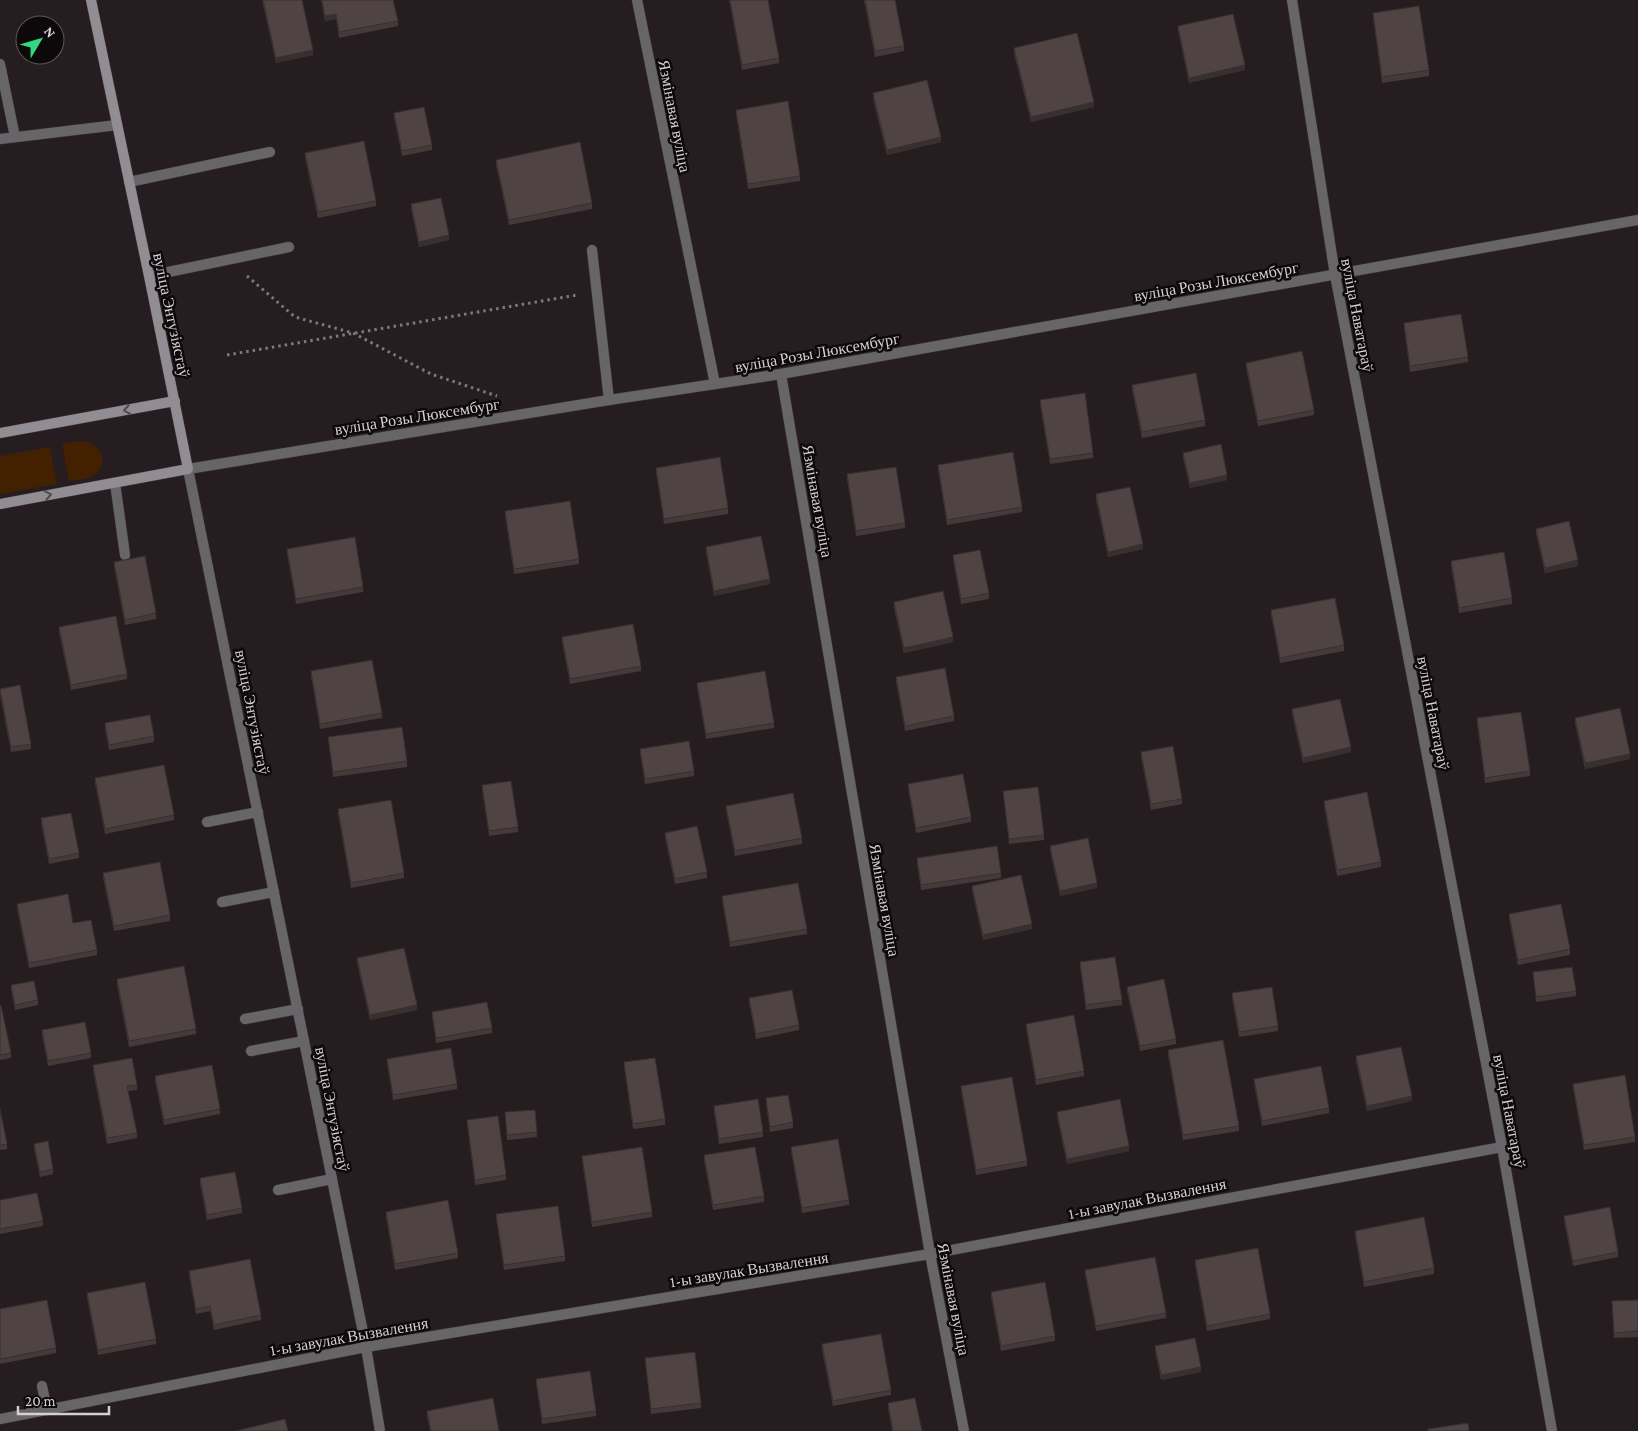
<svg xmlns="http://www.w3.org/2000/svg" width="1638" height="1431" viewBox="0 0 1638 1431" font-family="'Crimson Pro',serif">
<rect width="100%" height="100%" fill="#261d21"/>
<g fill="#432000">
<path d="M80,441c18,0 31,19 16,32 -7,6 -18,7 -27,8l-7,-37z"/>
<polygon points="50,447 57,484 0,494 0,456"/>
</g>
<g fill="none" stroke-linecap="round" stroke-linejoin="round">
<defs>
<g id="service">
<polyline points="0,64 15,137"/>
<polyline points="0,139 117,125"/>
<polyline points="129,182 270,152"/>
<polyline points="592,250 609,400"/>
<polyline points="149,276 289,247"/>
<polyline points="115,483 125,555"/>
<polyline points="207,822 258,812"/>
<polyline points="222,902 274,892"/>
<polyline points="245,1019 298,1009"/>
<polyline points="251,1051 304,1041"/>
<polyline points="278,1190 332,1179"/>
<polyline points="42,1386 47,1410"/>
</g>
<g id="minor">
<polyline points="637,0 715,384"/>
<polyline points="1292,0 1335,275 1502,1147 1552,1431"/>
<polyline points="781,374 930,1254 964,1431"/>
<polyline points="188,469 609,400 781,374 1638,220"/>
<polyline points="0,1419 366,1347 930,1254 1502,1147"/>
</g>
<polyline id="tertiary" points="188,469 366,1347 380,1431"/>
<g id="secondary">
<polyline points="0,433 175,401"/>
<polyline points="0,504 188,469 149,276 91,0"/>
</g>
</defs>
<use href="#service" stroke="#42393d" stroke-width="11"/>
<use href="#minor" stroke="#42393d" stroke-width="11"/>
<use href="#tertiary" stroke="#42393d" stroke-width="11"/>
<use href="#secondary" stroke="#42393d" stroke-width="11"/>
<g stroke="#7f787b" stroke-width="3" stroke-dasharray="2.5 4" stroke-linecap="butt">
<polyline points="247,276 295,317 353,333 431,374 497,396"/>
<polyline points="227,355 577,295"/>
</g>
<use href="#service" stroke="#686569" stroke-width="10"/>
<use href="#minor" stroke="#686569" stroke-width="10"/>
<use href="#tertiary" stroke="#686569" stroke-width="10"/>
<use href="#secondary" stroke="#928d92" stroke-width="10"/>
</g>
<g fill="#443a3a">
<polygon points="262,0 302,0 313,55 276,63"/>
<polygon points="321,0 393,0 398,21 398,26 339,38 336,19 325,21"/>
<polygon points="729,0 768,0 779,58 779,63 742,70"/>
<polygon points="864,0 895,0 904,46 904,51 875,57"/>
<polygon points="1373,13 1429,70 1429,76 1382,83 1373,18"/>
<polygon points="1178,26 1245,70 1189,83 1178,31"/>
<polygon points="1014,48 1094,107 1031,122 1014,53"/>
<polygon points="873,93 941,142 887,155 873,99"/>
<polygon points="736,110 800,176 800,181 748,189 736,115"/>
<polygon points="394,113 432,145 432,150 402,156 394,118"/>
<polygon points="305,153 376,201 376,206 318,218 305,158"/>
<polygon points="496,160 592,203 592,209 509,225 496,165"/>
<polygon points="411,204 449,240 419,247 411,209"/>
<polygon points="1404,323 1468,357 1468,362 1410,372 1404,328"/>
<polygon points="1246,363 1314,410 1314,415 1258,426 1246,368"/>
<polygon points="1132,385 1205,420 1205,426 1142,438 1132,390"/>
<polygon points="1040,400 1093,453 1093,458 1050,464 1040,405"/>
<polygon points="1183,453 1227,480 1190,488 1183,458"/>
<polygon points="938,465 1022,507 1022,512 947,525 938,470"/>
<polygon points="656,468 728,508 728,514 664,524 656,473"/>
<polygon points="847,474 905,523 905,528 856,536 847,479"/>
<polygon points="1096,494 1143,549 1108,557 1096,500"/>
<polygon points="505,511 579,559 579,564 514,574 505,516"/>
<polygon points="1536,529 1578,566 1545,573 1536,534"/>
<polygon points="706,547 770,584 714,596 706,553"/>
<polygon points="287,549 363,587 363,592 296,604 287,554"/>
<polygon points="953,555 989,593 989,599 961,604 953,560"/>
<polygon points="1451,561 1512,598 1512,604 1459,613 1451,566"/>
<polygon points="114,562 156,613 156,619 125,625 114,567"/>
<polygon points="894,602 953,642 904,653 894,608"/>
<polygon points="1271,610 1344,645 1344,651 1280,663 1271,615"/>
<polygon points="59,627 127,674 127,679 71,690 59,632"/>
<polygon points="562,637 641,666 641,671 570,684 562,642"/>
<polygon points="311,671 382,713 382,718 320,729 311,676"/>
<polygon points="896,677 954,716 954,721 905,731 896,682"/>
<polygon points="697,683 774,723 774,728 706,739 697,688"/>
<polygon points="0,689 31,744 31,749 11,752 0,695"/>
<polygon points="1292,709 1351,752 1303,763 1292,714"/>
<polygon points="1477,718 1530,771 1530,776 1485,783 1477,723"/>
<polygon points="1575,718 1630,759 1585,769 1575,723"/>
<polygon points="105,723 154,736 154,742 109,750 105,729"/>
<polygon points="328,737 407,761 407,767 333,777"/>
<polygon points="640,749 694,771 694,776 645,784 640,754"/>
<polygon points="1141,752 1182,799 1182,804 1151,810 1141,757"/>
<polygon points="95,778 174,815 174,820 105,834 95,783"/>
<polygon points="908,784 971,817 971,822 916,833 908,789"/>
<polygon points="482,785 518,827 518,832 489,836 482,790"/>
<polygon points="1003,791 1044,835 1044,840 1009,844"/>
<polygon points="1324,801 1381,862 1381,867 1337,876 1324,806"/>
<polygon points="726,806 802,838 802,844 735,856 726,811"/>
<polygon points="338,809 404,873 404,878 351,888 338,814"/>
<polygon points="41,818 79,853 79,858 49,864 41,823"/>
<polygon points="665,833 707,872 707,878 675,884 665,838"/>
<polygon points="1050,846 1097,888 1060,896 1050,851"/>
<polygon points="917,858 1001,873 1001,878 921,890 917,863"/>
<polygon points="103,873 170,915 170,921 114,931 103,878"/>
<polygon points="972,886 1032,929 983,940 972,891"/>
<polygon points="722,896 807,929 807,934 730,947 722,901"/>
<polygon points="17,904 73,923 97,950 97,955 29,968 17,909"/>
<polygon points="1509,914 1570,949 1570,955 1518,965 1509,919"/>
<polygon points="357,958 417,1010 370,1020 357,963"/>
<polygon points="1080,962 1122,1000 1122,1005 1086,1010 1080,967"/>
<polygon points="1533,972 1576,991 1576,996 1536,1002"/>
<polygon points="117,979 196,1029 196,1034 129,1047 117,985"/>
<polygon points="11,985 38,1000 38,1005 15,1010 11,990"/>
<polygon points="1127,987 1176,1039 1176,1044 1140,1051 1127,992"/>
<polygon points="1232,993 1278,1026 1278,1031 1239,1037 1232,998"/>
<polygon points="749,998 799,1025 799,1030 756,1039 749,1003"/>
<polygon points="0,1006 11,1053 11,1058 0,1060"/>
<polygon points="432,1012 492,1028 492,1033 436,1043 432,1017"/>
<polygon points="1026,1024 1084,1071 1084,1076 1036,1085 1026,1029"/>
<polygon points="42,1030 91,1053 91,1058 48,1066 42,1035"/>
<polygon points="1168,1050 1239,1126 1239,1131 1183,1140 1168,1055"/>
<polygon points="1356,1056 1412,1101 1367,1111 1356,1062"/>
<polygon points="387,1059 457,1084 457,1089 393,1100 387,1064"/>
<polygon points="624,1062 665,1119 665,1125 633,1129 624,1067"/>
<polygon points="93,1065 137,1085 137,1090 128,1091 137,1133 137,1138 107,1144 93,1070"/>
<polygon points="155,1076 220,1109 220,1114 164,1125 155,1081"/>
<polygon points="1254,1079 1329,1108 1329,1113 1262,1126 1254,1084"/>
<polygon points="1573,1084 1635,1137 1635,1142 1584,1150 1573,1089"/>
<polygon points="961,1086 1027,1161 1027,1166 976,1175 961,1091"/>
<polygon points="766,1098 793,1122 793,1128 770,1132 766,1104"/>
<polygon points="714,1106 763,1132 763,1137 719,1144 714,1112"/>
<polygon points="0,1109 7,1144 7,1149 0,1150"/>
<polygon points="505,1112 537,1132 537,1137 507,1140"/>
<polygon points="1057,1112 1129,1151 1067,1164 1057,1117"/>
<polygon points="467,1120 506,1175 506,1180 475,1185 467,1125"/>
<polygon points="34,1144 53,1169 53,1174 40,1177 34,1149"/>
<polygon points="791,1147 849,1200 849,1205 802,1213 791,1152"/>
<polygon points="704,1155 764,1196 764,1202 713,1210 704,1160"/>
<polygon points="582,1156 652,1212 652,1217 592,1227 582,1161"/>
<polygon points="200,1178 242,1208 242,1213 207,1220 200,1184"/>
<polygon points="0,1200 43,1221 43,1226 0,1234"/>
<polygon points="386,1212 458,1253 458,1258 395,1270 386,1217"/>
<polygon points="496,1214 565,1256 565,1261 504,1270 496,1219"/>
<polygon points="1564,1216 1618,1252 1618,1257 1573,1266 1564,1221"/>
<polygon points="1355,1231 1434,1268 1434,1274 1364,1287 1355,1236"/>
<polygon points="1195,1260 1270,1314 1270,1319 1207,1331 1195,1265"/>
<polygon points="1085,1270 1166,1313 1166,1318 1096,1331 1085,1275"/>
<polygon points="189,1271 261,1315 261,1320 214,1330 210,1311 196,1314 189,1276"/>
<polygon points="991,1292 1055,1336 1055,1341 1001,1351 991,1297"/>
<polygon points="87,1293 156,1339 156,1344 98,1355 87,1298"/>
<polygon points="1638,1300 1638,1337 1614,1338 1612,1307"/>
<polygon points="0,1309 56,1348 56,1353 0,1364"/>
<polygon points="822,1344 891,1390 891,1395 833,1406 822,1350"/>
<polygon points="1155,1346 1201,1372 1161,1380 1155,1351"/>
<polygon points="645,1358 701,1403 701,1408 651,1414"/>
<polygon points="536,1379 596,1411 596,1416 542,1424 536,1384"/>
<polygon points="888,1403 922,1431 892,1431 888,1408"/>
<polygon points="427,1411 499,1431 430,1431 427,1416"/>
</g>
<g fill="#37302f">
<polygon points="336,14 336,19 325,21 325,16"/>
<polygon points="313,50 313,55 276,63 276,58"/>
<polygon points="1245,65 1245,70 1189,83 1189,78"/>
<polygon points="1094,102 1094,107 1031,122 1031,117"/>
<polygon points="941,137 941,142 887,155 887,150"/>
<polygon points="449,235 449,240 419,247 419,242"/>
<polygon points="1227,475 1227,480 1190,488 1190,483"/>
<polygon points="1143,544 1143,549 1108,557 1108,552"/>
<polygon points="1578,560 1578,566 1545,573 1545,568"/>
<polygon points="770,579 770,584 714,596 714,591"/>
<polygon points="953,637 953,642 904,653 904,648"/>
<polygon points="1351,747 1351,752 1303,763 1303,758"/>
<polygon points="1630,754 1630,759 1585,769 1585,763"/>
<polygon points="1097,883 1097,888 1060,896 1060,891"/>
<polygon points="1032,924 1032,929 983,940 983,935"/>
<polygon points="417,1005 417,1010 370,1020 370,1015"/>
<polygon points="1412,1096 1412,1101 1367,1111 1367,1106"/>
<polygon points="1129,1146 1129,1151 1067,1164 1067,1159"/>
<polygon points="1201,1367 1201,1372 1161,1380 1161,1375"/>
</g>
<g fill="#4f4443" stroke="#37302f">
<polygon points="263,0 302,0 313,50 276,58"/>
<polygon points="322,0 393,0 398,21 339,32 336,14 325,16"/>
<polygon points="730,0 768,0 779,58 742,65"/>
<polygon points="865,0 895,0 904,46 875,51"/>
<polygon points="1419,6 1429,70 1382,77 1373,13"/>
<polygon points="1233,14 1245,65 1189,78 1178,26"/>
<polygon points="1077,33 1094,102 1031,117 1014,48"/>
<polygon points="927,80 941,137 887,150 873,93"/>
<polygon points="788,101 800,176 748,184 736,110"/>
<polygon points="424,107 432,145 402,151 394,113"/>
<polygon points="364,141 376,201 318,212 305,153"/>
<polygon points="580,142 592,203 509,220 496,160"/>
<polygon points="441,198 449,235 419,242 411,204"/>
<polygon points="1461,314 1468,357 1410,366 1404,323"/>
<polygon points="1302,351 1314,410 1258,421 1246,363"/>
<polygon points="1196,373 1205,420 1142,432 1132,385"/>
<polygon points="1085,393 1093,453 1050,459 1040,400"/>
<polygon points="1221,444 1227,475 1190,483 1183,453"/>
<polygon points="1013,452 1022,507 947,520 938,465"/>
<polygon points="720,457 728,508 664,519 656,468"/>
<polygon points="896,467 905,523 856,531 847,474"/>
<polygon points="1130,487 1143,544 1108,552 1096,494"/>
<polygon points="570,501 579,559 514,569 505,511"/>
<polygon points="1569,521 1578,560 1545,568 1536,529"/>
<polygon points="761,536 770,579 714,591 706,547"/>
<polygon points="355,537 363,587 296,599 287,549"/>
<polygon points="980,550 989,593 961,599 953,555"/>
<polygon points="1504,552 1512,598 1459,608 1451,561"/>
<polygon points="145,556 156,613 125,620 114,562"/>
<polygon points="943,591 953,637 904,648 894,602"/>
<polygon points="1335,598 1344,645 1280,658 1271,610"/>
<polygon points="116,616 127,674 71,685 59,627"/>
<polygon points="633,624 641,666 570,679 562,637"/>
<polygon points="372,660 382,713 320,724 311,671"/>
<polygon points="945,668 954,716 905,726 896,677"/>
<polygon points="765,671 774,723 706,734 697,683"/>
<polygon points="20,685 31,744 11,747 0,689"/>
<polygon points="1340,699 1351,747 1303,758 1292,709"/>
<polygon points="1620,708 1630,754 1585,763 1575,718"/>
<polygon points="1521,712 1530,771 1485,778 1477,718"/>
<polygon points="150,715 154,736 109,745 105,723"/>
<polygon points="402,727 407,761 333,772 328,737"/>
<polygon points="689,741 694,771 645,779 640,749"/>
<polygon points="1173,746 1182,799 1151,804 1141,752"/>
<polygon points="164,765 174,815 105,829 95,778"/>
<polygon points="963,774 971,817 916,828 908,784"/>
<polygon points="511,781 518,827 489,831 482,785"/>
<polygon points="1038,787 1044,835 1009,839 1003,791"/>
<polygon points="1367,792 1381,862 1337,870 1324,801"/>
<polygon points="793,793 802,838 735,851 726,806"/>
<polygon points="391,800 404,873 351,883 338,809"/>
<polygon points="71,813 79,853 49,859 41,818"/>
<polygon points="697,826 707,872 675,879 665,833"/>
<polygon points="1088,838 1097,883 1060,891 1050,846"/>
<polygon points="997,846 1001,873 921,885 917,858"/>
<polygon points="160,862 170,915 114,926 103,873"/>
<polygon points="1021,875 1032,924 983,935 972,886"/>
<polygon points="798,883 807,929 730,942 722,896"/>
<polygon points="68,894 73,923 91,920 97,950 29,963 17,904"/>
<polygon points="1561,904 1570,949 1518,960 1509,914"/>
<polygon points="404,948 417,1005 370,1015 357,958"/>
<polygon points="1115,957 1122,1000 1086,1005 1080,962"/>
<polygon points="184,966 196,1029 129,1041 117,979"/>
<polygon points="1572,967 1576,991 1536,997 1533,972"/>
<polygon points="1164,979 1176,1039 1140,1046 1127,987"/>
<polygon points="34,981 38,1000 15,1005 11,985"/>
<polygon points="1272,987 1278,1026 1239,1032 1232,993"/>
<polygon points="792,990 799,1025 756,1034 749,998"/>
<polygon points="487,1002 492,1028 436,1038 432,1012"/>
<polygon points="1,1005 11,1053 0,1055 0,1006"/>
<polygon points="1074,1015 1084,1071 1036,1080 1026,1024"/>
<polygon points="85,1022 91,1053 48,1061 42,1030"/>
<polygon points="1223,1040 1239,1126 1183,1135 1168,1050"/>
<polygon points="1401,1047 1412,1096 1367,1106 1356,1056"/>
<polygon points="451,1048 457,1084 393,1095 387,1059"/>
<polygon points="132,1058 137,1085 127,1086 137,1133 107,1138 93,1065"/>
<polygon points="655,1058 665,1119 633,1124 624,1062"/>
<polygon points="212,1065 220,1109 164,1120 155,1076"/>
<polygon points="1321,1066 1329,1108 1262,1121 1254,1079"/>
<polygon points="1625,1075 1635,1137 1584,1145 1573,1084"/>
<polygon points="1012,1077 1027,1161 976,1170 961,1086"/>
<polygon points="788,1095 793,1122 770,1127 766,1098"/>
<polygon points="758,1099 763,1132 719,1139 714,1106"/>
<polygon points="1120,1099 1129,1146 1067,1159 1057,1112"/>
<polygon points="0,1109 7,1144 0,1145"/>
<polygon points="535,1110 537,1132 507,1135 505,1112"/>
<polygon points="498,1116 506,1175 475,1180 467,1120"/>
<polygon points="838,1139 849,1200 802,1208 791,1147"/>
<polygon points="48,1141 53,1169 40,1172 34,1144"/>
<polygon points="642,1147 652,1212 592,1222 582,1156"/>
<polygon points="755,1147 764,1196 713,1205 704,1155"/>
<polygon points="235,1172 242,1208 207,1215 200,1178"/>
<polygon points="37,1193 43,1221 0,1229 0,1200"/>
<polygon points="448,1200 458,1253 395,1264 386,1212"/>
<polygon points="558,1206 565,1256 504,1265 496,1214"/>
<polygon points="1610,1207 1618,1252 1573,1261 1564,1216"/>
<polygon points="1424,1217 1434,1268 1364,1282 1355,1231"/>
<polygon points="1258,1248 1270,1314 1207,1326 1195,1260"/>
<polygon points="1155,1257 1166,1313 1096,1326 1085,1270"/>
<polygon points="250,1259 261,1315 214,1325 210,1306 196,1309 189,1271"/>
<polygon points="145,1282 156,1339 98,1350 87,1293"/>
<polygon points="1045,1282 1055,1336 1001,1346 991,1292"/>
<polygon points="47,1300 56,1348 0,1359 0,1309"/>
<polygon points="1638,1300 1638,1331 1614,1333 1612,1301"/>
<polygon points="881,1334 891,1390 833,1401 822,1344"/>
<polygon points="1195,1338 1201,1367 1161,1375 1155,1346"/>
<polygon points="695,1352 701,1403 651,1409 645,1358"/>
<polygon points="590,1371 596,1411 542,1419 536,1379"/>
<polygon points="493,1398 499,1431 431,1431 427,1411"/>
<polygon points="915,1398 922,1431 893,1431 888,1403"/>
<polygon points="285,1419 288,1431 236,1431"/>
<polygon points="1468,1423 1469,1431 1428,1431 1428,1429"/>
</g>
<defs><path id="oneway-chevron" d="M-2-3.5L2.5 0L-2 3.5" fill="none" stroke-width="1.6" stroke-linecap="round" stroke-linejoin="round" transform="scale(1.25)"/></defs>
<g stroke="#504b4e">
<use href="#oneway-chevron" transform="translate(127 410) rotate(170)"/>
<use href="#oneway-chevron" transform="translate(48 495) rotate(-11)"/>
</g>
<g text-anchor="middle" stroke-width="5" stroke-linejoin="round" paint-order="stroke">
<g font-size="16" fill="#d5cfd1" stroke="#0d090a">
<text transform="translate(675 116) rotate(79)" y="6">Язмінавая вуліца</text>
<text transform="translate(1216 281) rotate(-10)" y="6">вуліца Розы Люксембург</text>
<text transform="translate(172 315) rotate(78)" y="6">вуліца Энтузіястаў</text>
<text transform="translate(1358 315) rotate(79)" y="6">вуліца Наватараў</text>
<text transform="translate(817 352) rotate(-10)" y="6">вуліца Розы Люксембург</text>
<text transform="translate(417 416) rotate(-9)" y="6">вуліца Розы Люксембург</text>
<text transform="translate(818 501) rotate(80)" y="6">Язмінавая вуліца</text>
<text transform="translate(253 712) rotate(79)" y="6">вуліца Энтузіястаў</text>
<text transform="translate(1434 713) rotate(79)" y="6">вуліца Наватараў</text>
<text transform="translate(885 900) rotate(80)" y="6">Язмінавая вуліца</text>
<text transform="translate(333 1109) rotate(79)" y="6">вуліца Энтузіястаў</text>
<text transform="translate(1510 1111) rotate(79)" y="6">вуліца Наватараў</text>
<text transform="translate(1147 1198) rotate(-11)" y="6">1-ы завулак Вызвалення</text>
<text transform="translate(749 1269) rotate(-9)" y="6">1-ы завулак Вызвалення</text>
<text transform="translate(954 1299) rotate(79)" y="6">Язмінавая вуліца</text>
<text transform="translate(349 1336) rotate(-10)" y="6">1-ы завулак Вызвалення</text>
</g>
</g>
<g transform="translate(40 40) rotate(52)"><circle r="24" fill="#0d090a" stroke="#5d585a"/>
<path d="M0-4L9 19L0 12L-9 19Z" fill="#32d882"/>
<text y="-8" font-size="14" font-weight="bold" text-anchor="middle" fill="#d5cfd1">N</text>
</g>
<path d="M18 1406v8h91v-8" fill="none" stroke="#d5cfd1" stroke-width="2.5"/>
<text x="25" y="1406" font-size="15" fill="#d5cfd1" stroke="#0d090a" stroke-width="4" paint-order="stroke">20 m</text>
</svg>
